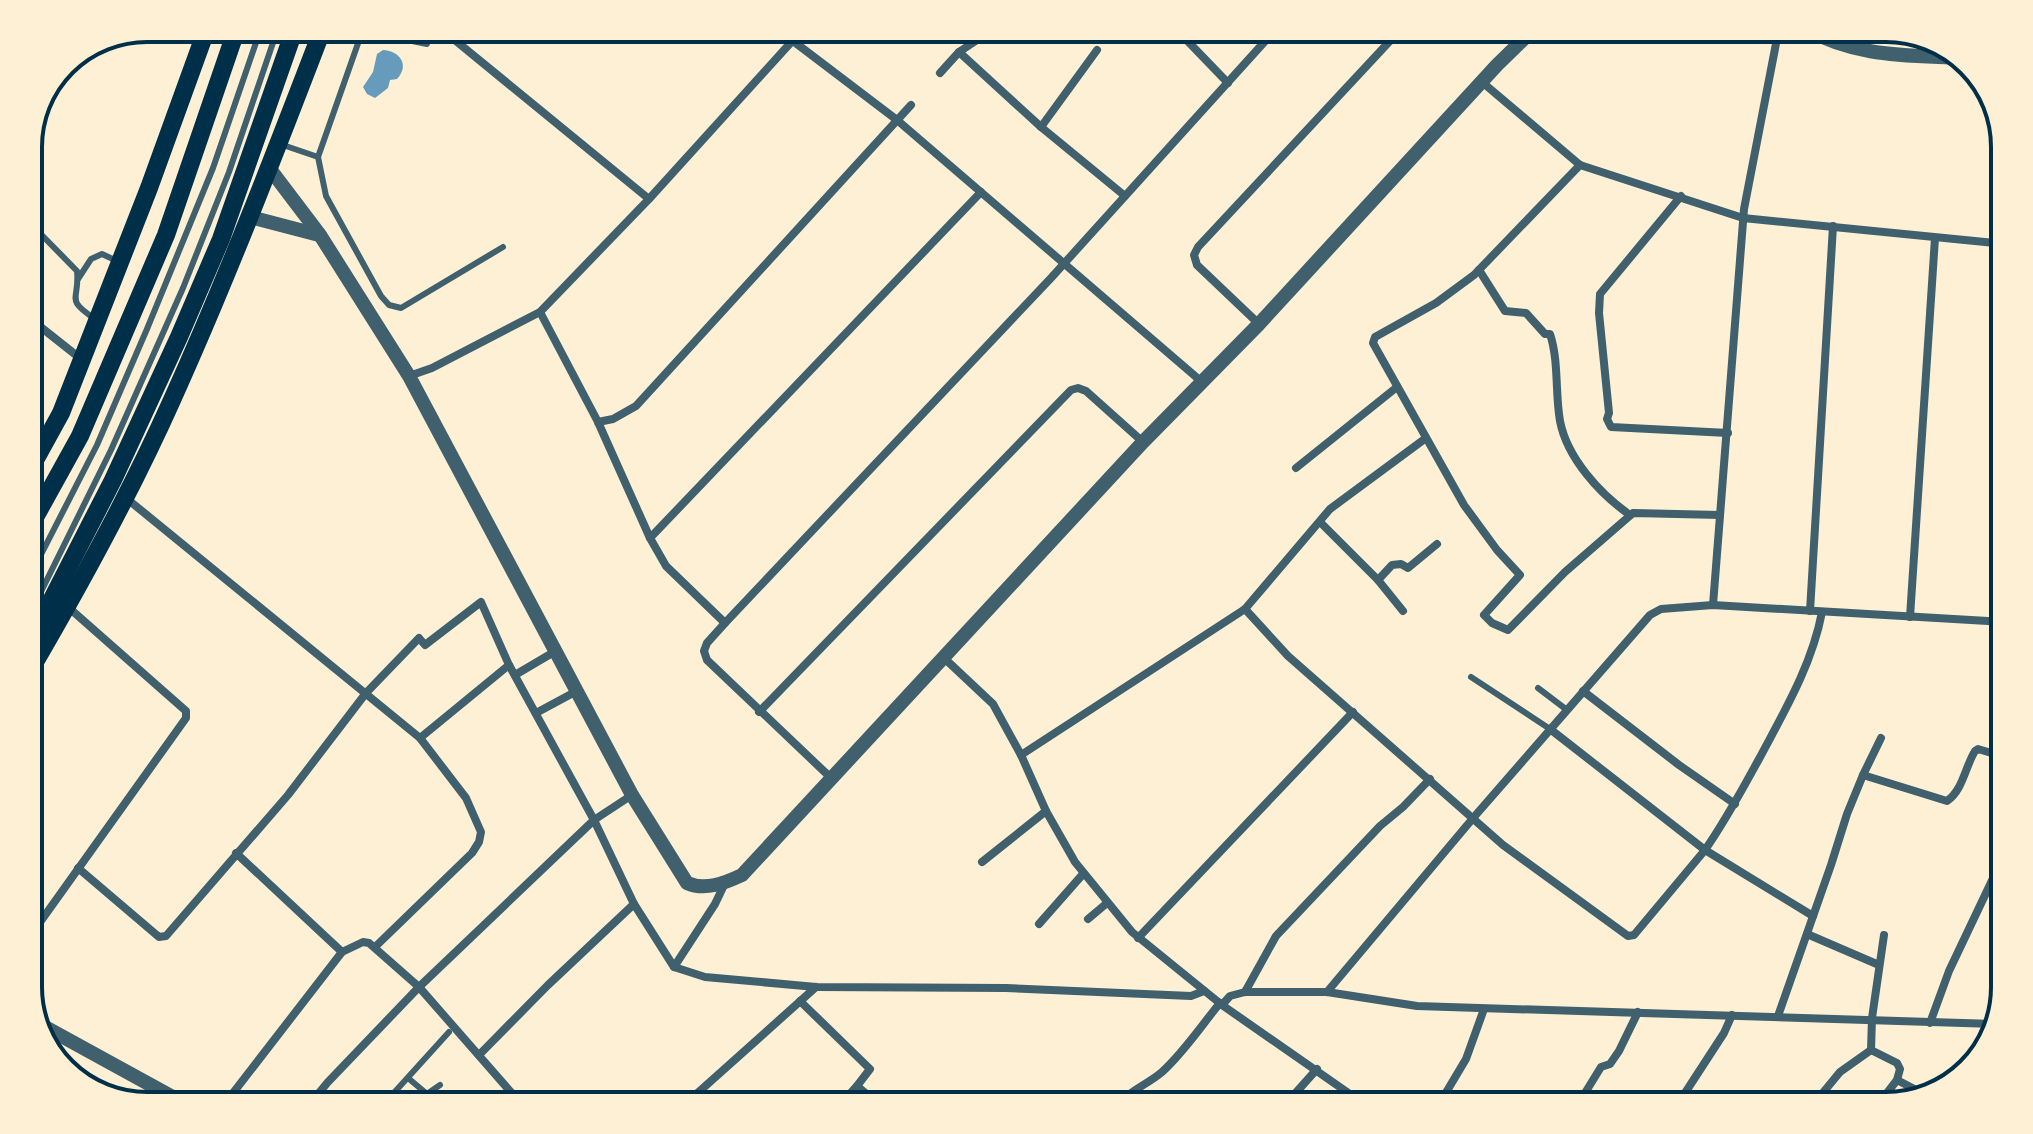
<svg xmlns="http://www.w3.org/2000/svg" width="2033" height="1134" viewBox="0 0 2033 1134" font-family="Overpass,sans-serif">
<rect width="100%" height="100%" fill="#fdf0d5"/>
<path fill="#669bbc" d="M383,50c17,1 27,15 14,29l-7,1 -2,8 -13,10 -8,-4 -4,-7 10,-15 4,-18z"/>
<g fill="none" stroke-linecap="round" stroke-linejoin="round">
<g stroke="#3f606c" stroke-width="6">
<polyline points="348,28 427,44"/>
<polyline points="362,32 318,157 326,196 381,296 389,305 401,308 503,247"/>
<polyline points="280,144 318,157"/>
<path d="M28,221l49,50c3,30 -13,27 18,48"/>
<polyline points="78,279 91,259 102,254 117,261"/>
<polyline points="28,580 97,445 147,329 213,168 261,28"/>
<polyline points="28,618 111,450 183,288 229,172 278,28"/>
<polyline points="1471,677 1550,729"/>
<polyline points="1538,688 1567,710"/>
<polyline points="408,1078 427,1094 440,1085"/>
<polyline points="382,1106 449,1032"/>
</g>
<g stroke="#3f606c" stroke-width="8">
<polyline points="440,28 649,199"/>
<polyline points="783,28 793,41 897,120 1202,382"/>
<polyline points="1175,28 1228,83"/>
<polyline points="1499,28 1519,44"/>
<polyline points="959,52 1041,127 1125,196"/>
<polyline points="940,73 959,52 995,28"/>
<polyline points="1482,82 1580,165 1743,218 2005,244"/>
<polyline points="1041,127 1097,50"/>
<polyline points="1580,165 1474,275 1436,303 1375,337 1373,343 1464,505 1497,550 1520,575 1484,615 1492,623 1508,630 1565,572 1633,513 1720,515"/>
<polyline points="1681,196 1600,294 1599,313 1609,413 1607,419 1611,427 1728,433"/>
<path d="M1479,270l26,41 21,2 19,21h5c9,27 5,59 10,87 7,37 40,73 70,94"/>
<polyline points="540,312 598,422 650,538 666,566 725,623 707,643 704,651 707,660 830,777"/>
<polyline points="28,317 81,359"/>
<polyline points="1259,324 1197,265 1194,255 1198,247 1402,28"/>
<polyline points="409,376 432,368 540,312 649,199 804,28"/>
<polyline points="598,422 613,419 636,406 911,105"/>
<polyline points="1296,468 1397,387"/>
<polyline points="126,498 420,738 466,798 481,832 479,842 472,853 375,947"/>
<polyline points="1320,522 1378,580 1403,611"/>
<polyline points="650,538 981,192"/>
<polyline points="1378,580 1392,565 1401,564 1408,568 1437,544"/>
<polyline points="1713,605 1744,209 1779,28"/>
<polyline points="1245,609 1288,656 1503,845 1628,936 1634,935 1705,850 1550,729"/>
<polyline points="1810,611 1833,226"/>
<polyline points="1910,617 1935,238"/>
<polyline points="725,623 1051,278 1277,28"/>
<polyline points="943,657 993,704 1021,755 1046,811 1075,862 1132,932 1222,1005 1367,1106"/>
<polyline points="515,675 554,652"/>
<polyline points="1583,691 1679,765 1735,804"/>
<polyline points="759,712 1071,390 1078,388 1086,391 1143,442"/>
<polyline points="536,713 575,692"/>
<polyline points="420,738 509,665"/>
<polyline points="1021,755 1245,609 1330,509 1426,438"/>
<polyline points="1863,775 1881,738"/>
<polyline points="236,853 342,952"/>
<polyline points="982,862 1046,811"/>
<polyline points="78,868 159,937 166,936 288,795 366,693 419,638 425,645 481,602 509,665 594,820 634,904 548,985 479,1055"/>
<polyline points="634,904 674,967 705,977 816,987 1006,988 1191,996 1204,991"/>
<path d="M1813,916l-108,-66c21,-30 37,-60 54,-91 25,-47 53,-94 63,-147"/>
<polyline points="1088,919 1107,903"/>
<polyline points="1039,924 1083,874"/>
<polyline points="1807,934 1879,965"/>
<polyline points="1138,938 1353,712"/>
<polyline points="28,939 186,718 186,711 68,607"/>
<polyline points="674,967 715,904 725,883"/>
<polyline points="1245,992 1276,936 1380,826 1403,807 1430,779"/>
<polyline points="1327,992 1474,817 1650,615 1661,609 1713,605 2005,622"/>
<polyline points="800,1001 870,1069 857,1086"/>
<polyline points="1222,1005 1230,996 1245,992 1327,992 1417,1006 1995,1024"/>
<path d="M1778,1016l53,-151 16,-51 16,-39 84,26c16,-11 18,-34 28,-50l3,-2 27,8"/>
<polyline points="1930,1023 1949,971 2005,853"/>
<polyline points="1897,1080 1926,1095"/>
<polyline points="223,1106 342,952 363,942 369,943 419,987 594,820 632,795"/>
<polyline points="308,1106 328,1082 419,987 523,1106"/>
<polyline points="683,1106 816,987"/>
<polyline points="839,1106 857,1086 881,1106"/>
<path d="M1116,1106c15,-17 31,-21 46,-34 22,-20 39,-46 58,-69"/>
<polyline points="1284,1106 1317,1069"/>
<polyline points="1438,1106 1466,1059 1484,1009"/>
<polyline points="1577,1106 1601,1067 1610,1064 1619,1051 1638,1012"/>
<polyline points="1649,1106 1659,1095 1674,1098 1685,1093 1724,1033 1732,1015"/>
<polyline points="1812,1106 1840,1072 1871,1050"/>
<polyline points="1877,1106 1897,1080 1900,1069 1897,1063 1871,1050 1872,1018 1884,935"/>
</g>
<g stroke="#3f606c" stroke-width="14">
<path d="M1804,28c53,29 98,27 156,30"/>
<path d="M270,169l50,66 89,141 223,419 55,88c18,8 38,0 55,-8l401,-433 116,-118 238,-259 38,-37"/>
<polyline points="250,217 319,235"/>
<polyline points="36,1022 189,1106"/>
</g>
<g stroke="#003049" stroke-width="18">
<polyline points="28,473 61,413 149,188 207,28"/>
<polyline points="28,530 80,436 166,235 237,28"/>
<polyline points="28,646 113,480 179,337 221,239 295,28"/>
<path d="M28,674c52,-89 102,-180 144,-274 55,-122 103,-247 151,-372"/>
</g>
</g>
<path d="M0 0H2033V1134H0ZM147 42H1886A105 105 0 0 1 1991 147V987A105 105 0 0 1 1886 1092H147A105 105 0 0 1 42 987V147A105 105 0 0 1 147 42Z" fill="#fdf0d5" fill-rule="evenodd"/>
<path fill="none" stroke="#003049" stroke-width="4" d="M147 42H1886A105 105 0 0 1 1991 147V987A105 105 0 0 1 1886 1092H147A105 105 0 0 1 42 987V147A105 105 0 0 1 147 42Z"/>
</svg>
